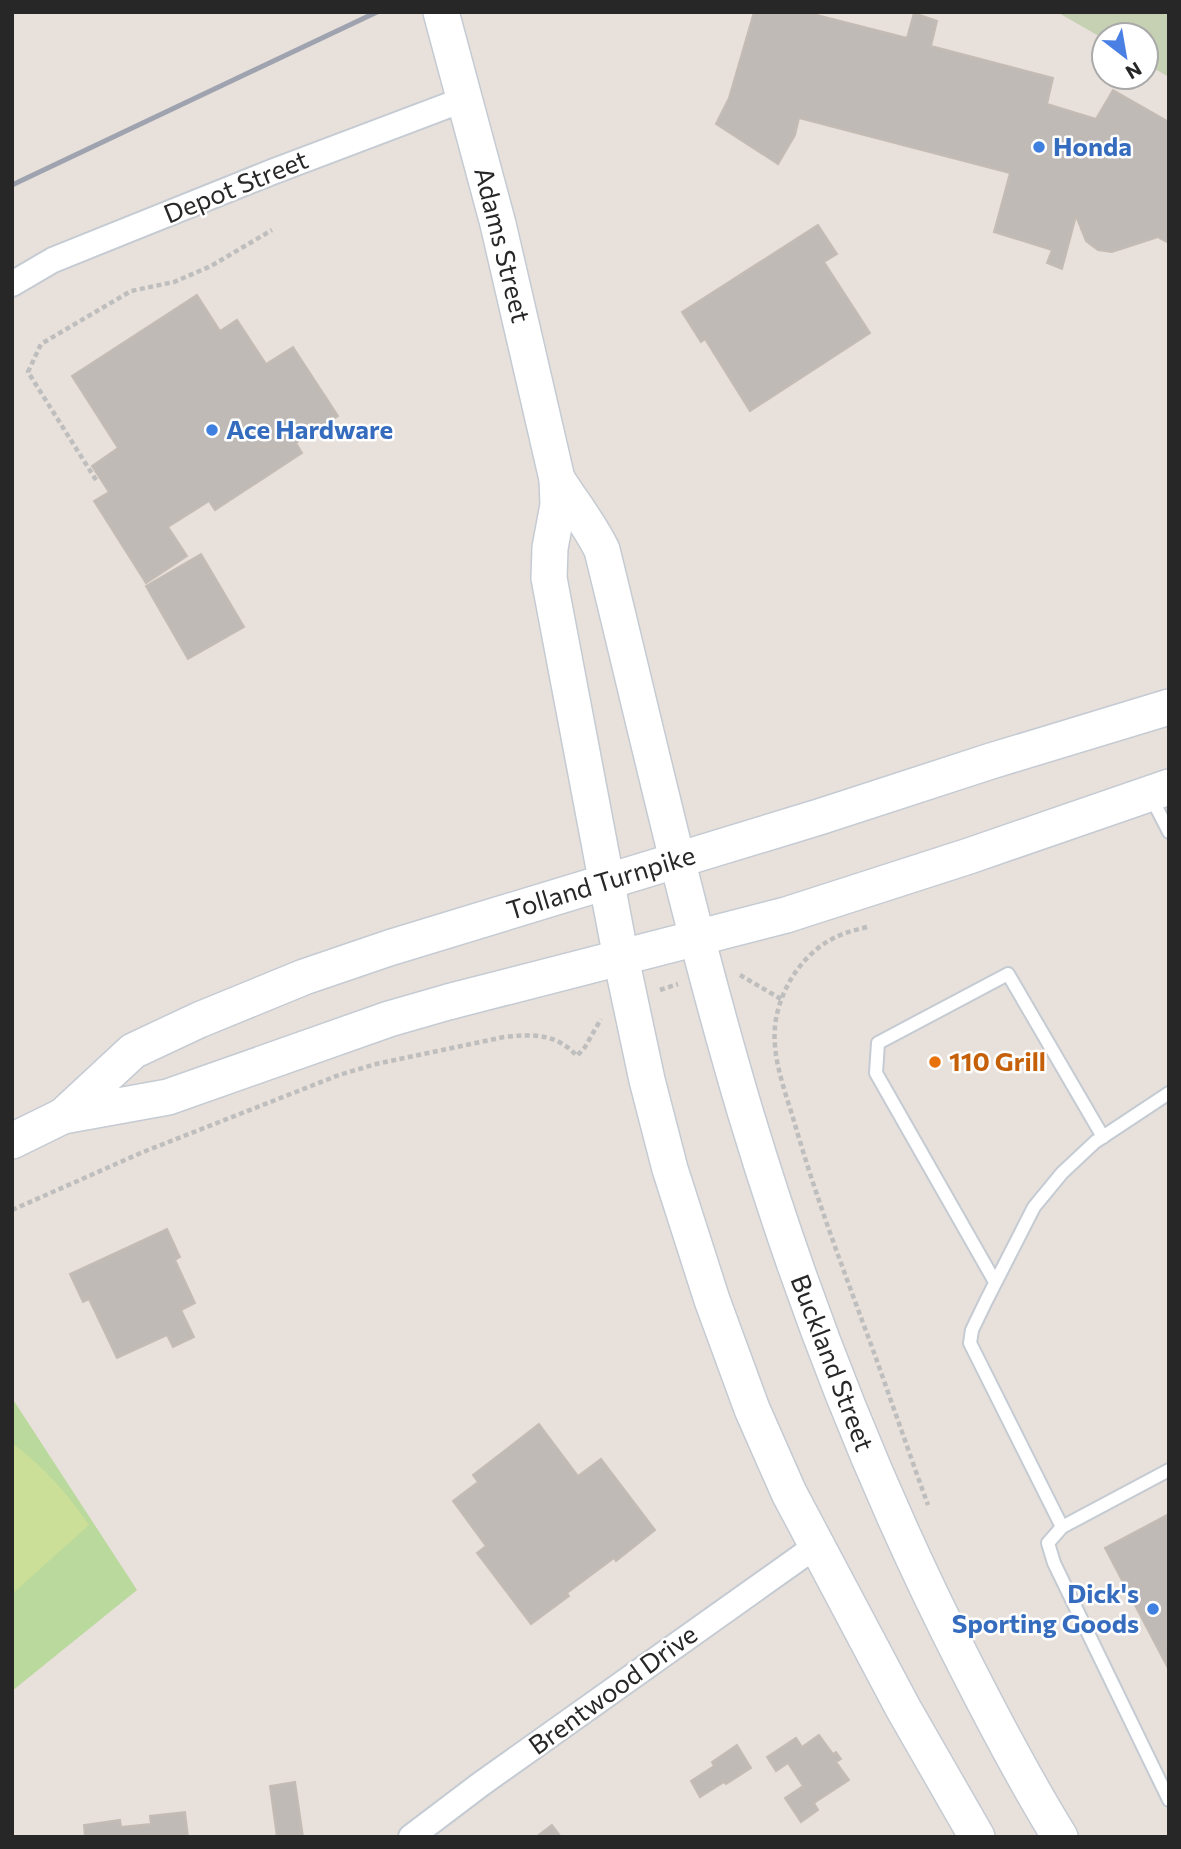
<svg xmlns="http://www.w3.org/2000/svg" width="1181" height="1849" viewBox="0 0 1181 1849" font-family="Commissioner,sans-serif">
<rect width="100%" height="100%" fill="#e8e0da"/>
<polygon fill="#bad99c" points="12,1398 137,1590 12,1691"/>
<polygon fill="#c6d0b3" points="1057,12 1169,12 1169,77 1146,64 1146,35 1104,35 1104,39"/>
<path fill="#ccdf98" d="M12,1443c31,23 55,50 77,82l-77,69z"/>
<g fill="#c0bab6" stroke="#c3bbb4" stroke-width="2">
<polygon points="754,12 805,12 907,38 914,13 937,21 931,46 1053,78 1047,104 1096,119 1113,90 1169,122 1169,243 1158,237 1112,252 1098,250 1086,241 1076,216 1062,269 1047,263 1052,250 994,232 1010,173 799,118 795,135 778,164 716,124 729,98"/>
<polygon points="818,225 837,254 824,262 870,333 750,411 705,339 701,342 682,312"/>
<polygon points="197,295 220,331 237,320 266,364 293,347 338,416 296,443 302,453 215,510 209,501 168,527 187,556 146,583 94,501 109,492 92,466 118,448 72,376"/>
<polygon points="201,554 244,627 188,659 146,586"/>
<polygon points="167,1229 180,1257 175,1260 195,1303 181,1310 194,1337 173,1347 167,1335 117,1358 89,1299 83,1302 70,1274"/>
<polygon points="539,1424 578,1476 601,1459 655,1530 616,1561 614,1558 567,1593 569,1596 531,1624 477,1553 486,1546 453,1501 478,1482 473,1475"/>
<polygon points="1169,1514 1169,1670 1105,1548"/>
<polygon points="819,1735 833,1754 836,1752 841,1759 836,1762 849,1780 814,1803 818,1810 801,1822 785,1798 803,1786 788,1763 776,1771 767,1757 796,1738 802,1747"/>
<polygon points="737,1745 751,1768 726,1784 724,1782 700,1797 691,1781 714,1766 712,1762"/>
<polygon points="295,1782 303,1837 277,1837 270,1786"/>
<polygon points="185,1812 188,1837 85,1837 84,1825 120,1820 121,1827 151,1824 150,1816"/>
<polygon points="552,1825 561,1837 536,1837"/>
</g>
<g fill="none" stroke-linecap="round" stroke-linejoin="round">
<defs>
<g id="service">
<polyline points="1150,795 1169,832"/>
<polyline points="1169,1093 1095,1142 1062,1173 1034,1207 986,1301 972,1330 970,1343 1062,1527 1048,1543 1054,1563 1169,1800"/>
<polyline points="995,1282 876,1073 878,1043 1008,974 1103,1137"/>
<polyline points="1062,1527 1169,1470"/>
</g>
<g id="minor">
<polyline points="12,284 53,260 272,172 465,99"/>
<polyline points="411,1837 481,1784 816,1546"/>
</g>
<g id="secondary">
<polyline points="441,12 498,224 557,479 558,505 550,548 549,578 621,958 647,1080 670,1169 712,1300 752,1409 789,1493 903,1708 977,1837"/>
<path d="M557,479c15,24 33,46 45,71 46,187 88,376 143,561 58,193 130,378 222,557 29,57 59,114 93,169"/>
<polyline points="63,1116 133,1051 199,1020 304,977 389,948 819,817 991,761 1169,707"/>
<polyline points="12,1141 63,1116 168,1097 389,1019 448,1002 786,915 969,856 1169,787"/>
</g>
</defs>
<use href="#service" stroke="#c5cbd3" stroke-width="16"/>
<use href="#minor" stroke="#c5cbd3" stroke-width="28"/>
<use href="#secondary" stroke="#c5cbd3" stroke-width="38"/>
<g stroke="#bebebe" stroke-width="4.5" stroke-dasharray="5 3.5" stroke-linecap="butt">
<polyline points="96,480 28,372 41,344 131,291 174,282 211,266 272,230"/>
<path d="M867,927c-12,3 -24,6 -35,12 -28,15 -48,44 -55,75 -9,38 9,78 19,114 21,72 47,141 73,211 20,55 39,111 59,166"/>
<polyline points="740,975 781,999"/>
<polyline points="660,990 678,984"/>
<path d="M12,1210l131,-58 196,-77 37,-11 128,-27c29,-3 52,-4 73,19l8,-9 16,-28"/>
</g>
<use href="#service" stroke="#fff" stroke-width="12"/>
<use href="#minor" stroke="#fff" stroke-width="24"/>
<use href="#secondary" stroke="#fff" stroke-width="35"/>
<polyline stroke="#9ea3af" stroke-width="5" points="12,185 377,12"/>
</g>
<g fill="#3f7fe0" stroke="#fff" stroke-width="2.5">
<circle cx="1039" cy="147" r="7"/>
<circle cx="212" cy="430" r="7"/>
<circle cx="1153" cy="1609" r="7"/>
</g>
<circle fill="#e8710a" stroke="#fff" stroke-width="2.5" cx="935" cy="1062" r="7"/>
<g text-anchor="middle" stroke-width="5" stroke-linejoin="round" paint-order="stroke">
<g font-size="26" font-weight="bold" fill="#366cbe" stroke="#fff" text-anchor="start">
<text x="1053" y="156">Honda</text>
<text x="226" y="439">Ace Hardware</text>
<text x="1139" y="1603" text-anchor="end">Dick's<tspan x="1139" dy="30">Sporting Goods</tspan></text>
</g>
<g font-size="26" fill="#272727" stroke="#fff">
<text transform="translate(236 187) rotate(-22)" y="9">Depot Street</text>
<text transform="translate(502 245) rotate(76)" y="9">Adams Street</text>
<text transform="translate(601 883) rotate(-17)" y="9">Tolland Turnpike</text>
<text transform="translate(832 1363) rotate(69)" y="9">Buckland Street</text>
<text transform="translate(613 1690) rotate(-36)" y="9">Brentwood Drive</text>
</g>
<g font-size="26" font-weight="bold" fill="#c56008" stroke="#fff" text-anchor="start">
<text x="949" y="1071">110 Grill</text>
</g>
</g>
<rect width="1181" height="1849" fill="none" stroke="#272727" stroke-width="28"/>
<g transform="translate(1125 56) rotate(149)"><circle r="33" fill="#ffffff" stroke="#a9a9a9" stroke-width="2"/>
<path d="M0-5L12 26L0 18L-12 26Z" fill="#4a7fe4"/>
<text y="-10" font-size="19" font-weight="bold" text-anchor="middle" fill="#272727">N</text>
</g>
</svg>
